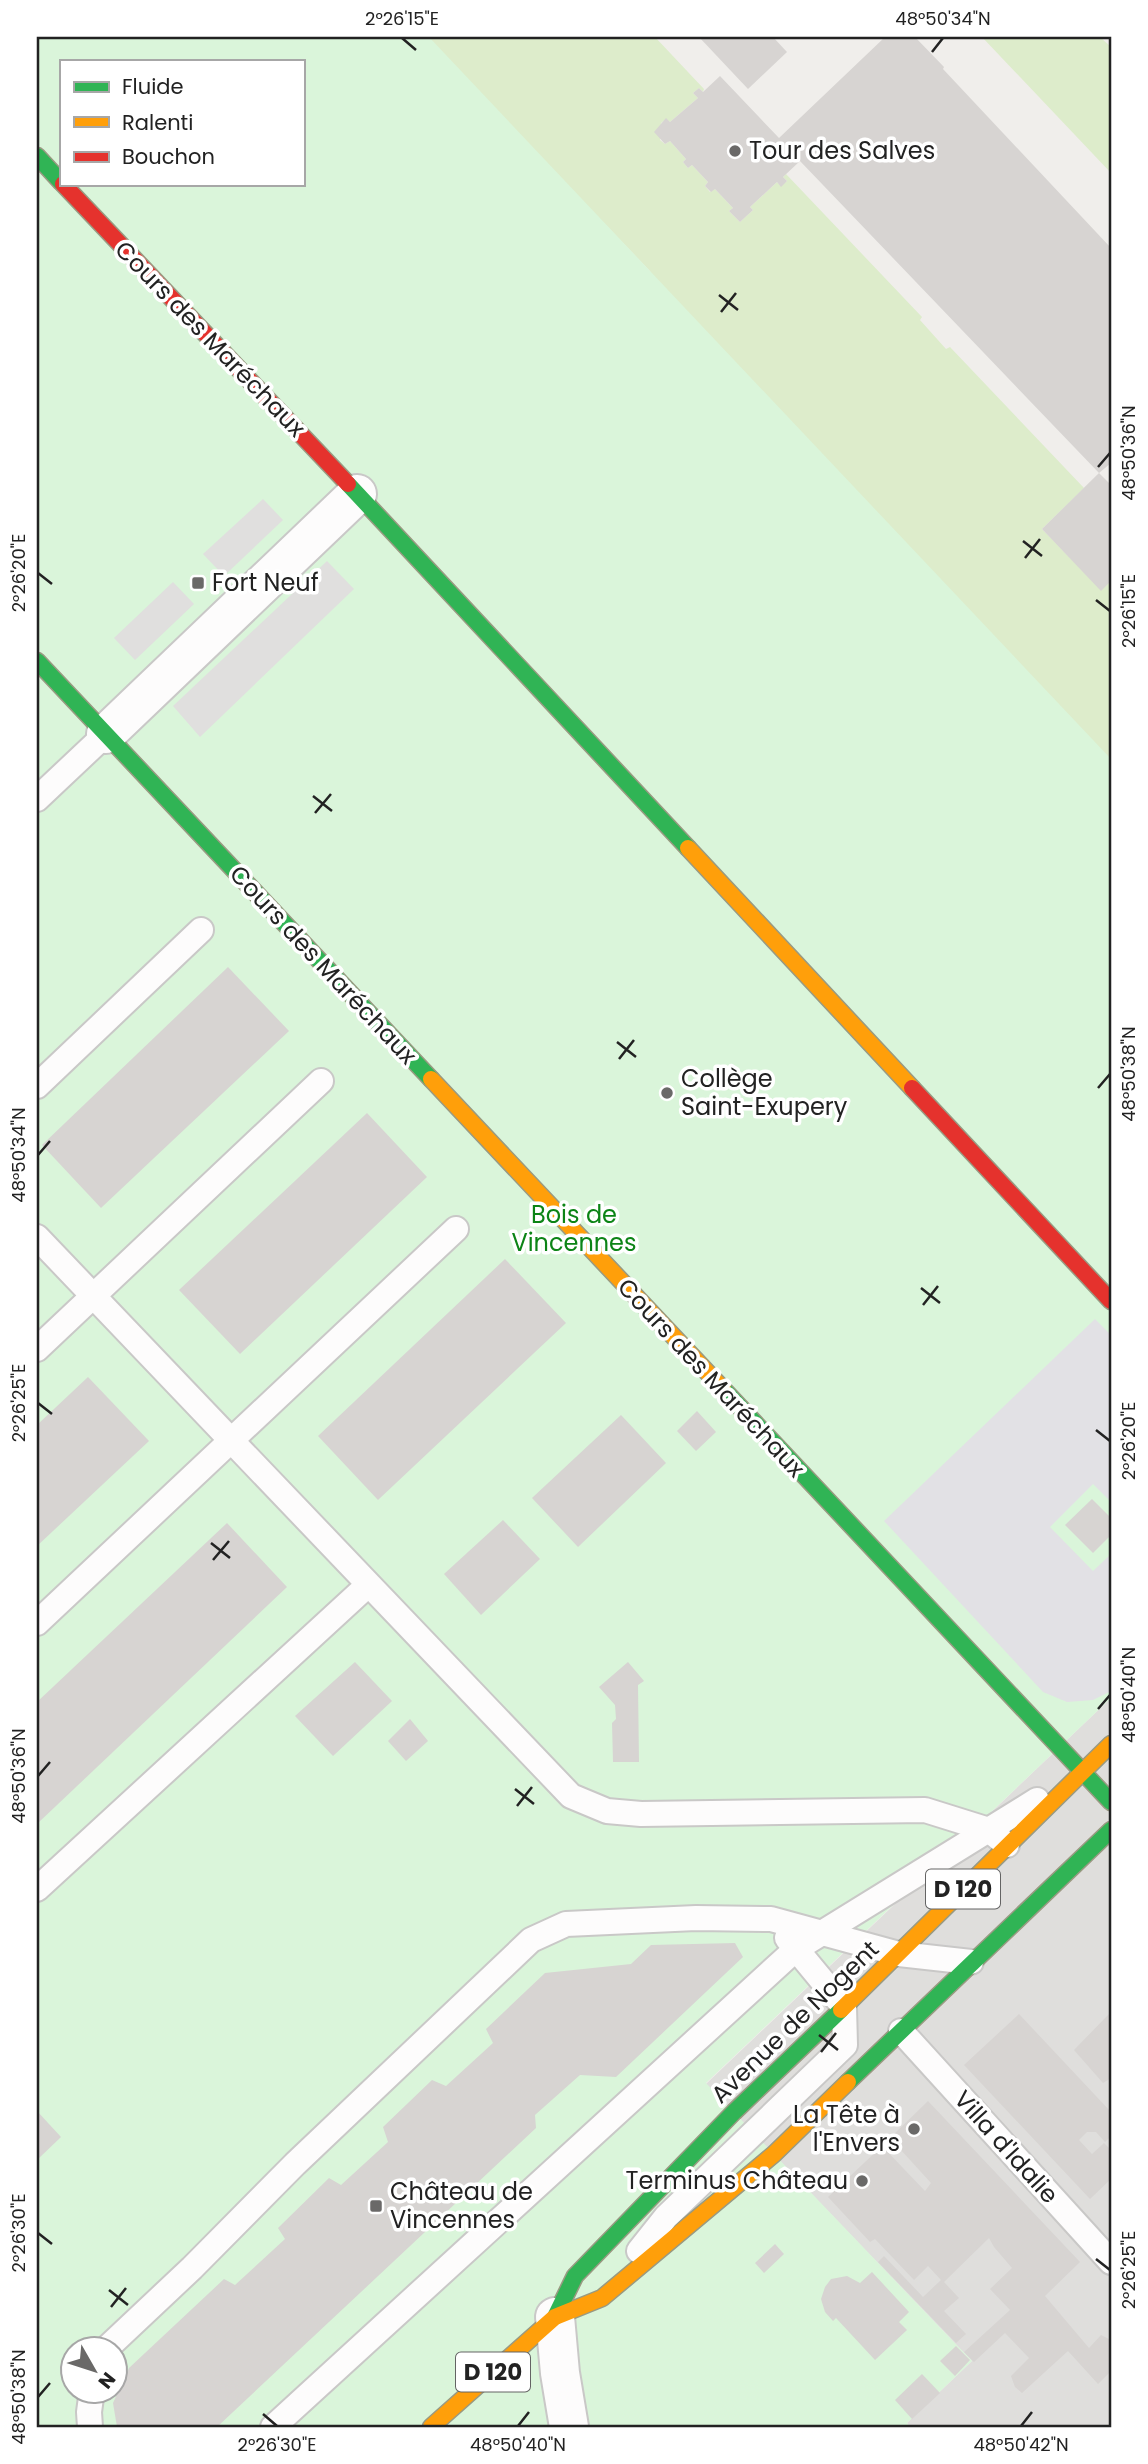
<svg xmlns="http://www.w3.org/2000/svg" width="1148" height="2464" viewBox="0 0 1148 2464" font-family="Poppins,sans-serif">
<rect width="100%" height="100%" fill="#f0eeeb"/>
<polygon fill="#dfdedc" points="1111,1698 1111,2427 910,2427 907,2423 972,2361 706,2084"/>
<g fill="#ddeccb">
<polygon points="330,37 655,37 704,89 703,92 699,88 693,93 698,98 670,122 666,119 661,123 660,140 665,144 670,141 686,159 683,162 688,168 692,165 708,182 705,186 710,192 715,189 733,208 729,211 740,222 753,210 750,207 777,182 781,186 787,181 783,177 786,174 922,317 920,320 946,349 950,347 1084,488 1042,529 1101,590 1111,581 1111,835 648,269 603,222"/>
<polygon points="982,37 1100,37 1111,47 1111,173"/>
</g>
<path fill="#daf5da" fill-rule="evenodd" d="M37,37h392l682,722v939l-405,385 266,278 -65,62 3,4h-873zM61,61h242v123h-242zM74,2348h42v42h-42z"/>
<g fill="#e0dfde">
<polygon points="263,499 283,520 224,576 203,554"/>
<polygon points="327,561 354,589 200,737 173,706"/>
<polygon points="173,582 194,604 135,660 114,638"/>
</g>
<polygon fill="#e2e1e5" points="1095,1319 1111,1335 1111,1502 1093,1484 1050,1527 1093,1571 1111,1554 1111,1691 1093,1700 1067,1702 1043,1692 884,1521"/>
<g fill="#d7d4d2">
<polygon points="699,37 773,37 787,52 748,89"/>
<polygon points="885,37 915,37 944,67 943,69 1111,248 1111,463 1099,473 800,161 783,177 787,181 781,187 777,182 750,207 753,210 740,222 729,211 733,208 715,189 711,192 705,186 708,182 692,165 688,168 683,162 686,159 670,141 665,144 654,132 666,118 670,122 698,98 693,93 699,88 703,92 720,76 779,138"/>
<polygon points="1099,473 1111,485 1111,581 1101,591 1042,529"/>
<polygon points="228,967 289,1031 101,1208 42,1145"/>
<polygon points="367,1113 427,1177 240,1354 179,1290"/>
<polygon points="505,1259 566,1323 378,1500 318,1436"/>
<polygon points="88,1377 149,1441 37,1546 37,1425"/>
<polygon points="697,1411 716,1432 696,1451 677,1431"/>
<polygon points="621,1415 666,1463 578,1547 532,1498"/>
<polygon points="1092,1499 1111,1518 1111,1535 1093,1553 1065,1525"/>
<polygon points="503,1520 540,1559 481,1615 444,1574"/>
<polygon points="227,1523 287,1587 37,1824 37,1702"/>
<polygon points="355,1662 392,1701 333,1756 295,1716"/>
<polygon points="628,1662 644,1681 638,1685 639,1762 613,1762 612,1723 616,1719 615,1705 599,1687"/>
<polygon points="410,1719 428,1741 406,1761 388,1741"/>
<polygon points="735,1943 743,1957 616,2077 580,2075 535,2115 536,2128 217,2427 117,2427 113,2403 129,2368 224,2279 235,2285 285,2239 278,2228 329,2178 341,2185 388,2142 383,2127 432,2080 446,2086 493,2043 486,2029 545,1973 631,1964 651,1945"/>
<polygon points="1111,2012 1111,2078 1103,2083 1074,2050"/>
<polygon points="1019,2014 1111,2112 1111,2138 1110,2137 1105,2142 1096,2132 1087,2132 1079,2140 1092,2154 1104,2143 1111,2150 1111,2179 1090,2199 964,2065"/>
<polygon points="928,2101 1080,2262 1045,2296 1089,2348 1101,2335 1111,2340 1111,2371 1098,2384 1068,2351 1022,2393 1015,2387 1011,2376 1029,2358 1005,2333 974,2362 964,2352 1010,2310 990,2289 1012,2268 994,2247 989,2238 944,2282 959,2298 944,2311 966,2334 956,2343 878,2262 884,2256 923,2297 941,2280 928,2266 914,2280 875,2239 870,2242 828,2197 882,2146 925,2191 931,2183 890,2138"/>
<polygon points="37,2111 61,2137 37,2160"/>
<polygon points="775,2244 784,2254 764,2273 755,2263"/>
<polygon points="872,2272 909,2312 899,2322 907,2330 875,2360 836,2318 833,2321 825,2312 821,2299 825,2287 831,2279 847,2276 860,2283"/>
<polygon points="956,2346 970,2360 955,2376 940,2361"/>
<polygon points="922,2374 940,2393 912,2419 895,2400"/>
</g>
<g fill="none" stroke-linecap="round" stroke-linejoin="round">
<defs>
<g id="lane">
<polyline points="37,799 106,734"/>
<polyline points="37,1086 201,930"/>
<polyline points="37,1237 571,1796 607,1811 641,1814 925,1810 989,1830 1007,1845"/>
<polyline points="37,1349 321,1081"/>
<polyline points="37,1623 456,1229"/>
<polyline points="37,1889 368,1585"/>
<polyline points="901,2031 1111,2262"/>
<polyline points="639,2251 666,2217 845,2045 844,2007 787,1938"/>
<polyline points="107,2348 192,2268 295,2164 531,1940 566,1924 696,1918 771,1919 899,1954 971,1962"/>
<polyline points="90,2427 89,2412 92,2390"/>
<polyline points="273,2427 796,1949 1037,1800"/>
</g>
<g id="street">
<polyline points="106,734 357,494"/>
<polyline points="555,2317 560,2373 569,2427"/>
</g>
<g id="fast">
<polyline points="37,156 61,182"/>
<polyline points="348,484 688,848"/>
<polyline points="37,661 431,1079"/>
<polyline points="723,1389 1111,1802"/>
<polyline points="848,2082 1111,1830"/>
<polyline points="555,2317 575,2276 734,2112 841,2010"/>
</g>
<g id="slow">
<polyline points="688,848 912,1088"/>
<polyline points="431,1079 723,1389"/>
<polyline points="841,2010 1111,1744"/>
<polyline points="431,2427 555,2317 602,2298 774,2154 848,2082"/>
</g>
<g id="jam">
<polyline points="63,184 348,484"/>
<polyline points="912,1088 1111,1301"/>
</g>
</defs>
<use href="#lane" stroke="#c9c8c7" stroke-width="28"/>
<use href="#street" stroke="#c9c8c7" stroke-width="42"/>
<use href="#fast" stroke="#999a82" stroke-width="19"/>
<use href="#slow" stroke="#999a82" stroke-width="19"/>
<use href="#jam" stroke="#999a82" stroke-width="19"/>
<use href="#lane" stroke="#fdfcfc" stroke-width="24"/>
<use href="#street" stroke="#fdfcfc" stroke-width="38"/>
<use href="#fast" stroke="#30b455" stroke-width="16"/>
<use href="#slow" stroke="#ff9f0a" stroke-width="16"/>
<use href="#jam" stroke="#e5322d" stroke-width="16"/>
</g>
<path fill="none" stroke="#222" stroke-width="2.5" d="M402,38l14,12M932,52l11,-14M719,295l19,15M721,312l15,-19M1098,467l12,-14M1023,541l19,15M1025,558l15,-19M38,573l14,11M1096,600l14,11M313,796l19,15M315,813l16,-19M617,1042l19,15M619,1059l15,-19M1098,1088l12,-14M38,1155l12,-14M921,1288l19,15M923,1305l15,-19M38,1403l14,11M1096,1430l14,11M211,1543l19,15M213,1560l16,-19M1098,1709l12,-14M38,1776l12,-14M515,1789l19,15M517,1806l15,-19M819,2035l19,15M821,2052l15,-19M38,2233l14,11M1096,2259l14,11M109,2290l19,15M111,2307l15,-19M38,2397l12,-14M263,2414l14,12M518,2426l11,-14M1021,2426l11,-14"/>
<g fill="#6a6968" stroke="#fff" stroke-width="2.5">
<circle cx="735" cy="151" r="7"/>
<rect x="191" y="576" width="14" height="14" rx="3.5"/>
<circle cx="667" cy="1093" r="7"/>
<circle cx="914" cy="2129" r="7"/>
<circle cx="862" cy="2181" r="7"/>
<rect x="369" y="2199" width="14" height="14" rx="3.5"/>
</g>
<g text-anchor="middle" stroke-width="7" stroke-linejoin="round" paint-order="stroke">
<g fill="#fff" stroke="#646464" stroke-width="2">
<rect x="926" y="1869.5" width="74" height="39" rx="5"/>
<rect x="456" y="2352.5" width="74" height="39" rx="5"/>
</g>
<g font-size="23" font-weight="bold" fill="#222">
<text x="963" y="1897">D 120</text>
<text x="493" y="2380">D 120</text>
</g>
<g font-size="24" fill="#222" stroke="#fff" text-anchor="start">
<text x="749" y="159">Tour des Salves</text>
<text x="212" y="591">Fort Neuf</text>
<text x="681" y="1087">Collège<tspan x="681" dy="28">Saint-Exupery</tspan></text>
<text x="900" y="2123" text-anchor="end">La Tête à<tspan x="900" dy="28">l'Envers</tspan></text>
<text x="848" y="2189" text-anchor="end">Terminus Château</text>
<text x="390" y="2200">Château de<tspan x="390" dy="28">Vincennes</tspan></text>
</g>
<g font-size="24" fill="#222" stroke="#fff">
<text transform="translate(210 339) rotate(46)" y="8">Cours des Maréchaux</text>
<text transform="translate(323 965) rotate(47)" y="8">Cours des Maréchaux</text>
<text transform="translate(711 1378) rotate(47)" y="8">Cours des Maréchaux</text>
<text transform="translate(795 2022) rotate(-44)" y="8">Avenue de Nogent</text>
<text transform="translate(1006 2147) rotate(48)" y="8">Villa d'Idalie</text>
</g>
<g font-size="24" fill="#0c8416" stroke="#fff">
<text x="574" y="1223">Bois de<tspan x="574" dy="28">Vincennes</tspan></text>
</g>
</g>
<rect width="1148" height="2464" fill="none" stroke="#ffffff" stroke-width="77"/>
<rect x="60" y="60" width="245" height="126" fill="#ffffff" stroke="#a7a7a7" stroke-width="2"/>
<rect x="74" y="82" width="35" height="10" fill="#30b455" stroke="#a7a7a7" stroke-width="2"/>
<text x="122" y="94" font-size="21" fill="#222222">Fluide</text>
<rect x="74" y="117" width="35" height="10" fill="#ff9f0a" stroke="#a7a7a7" stroke-width="2"/>
<text x="122" y="130" font-size="21" fill="#222222">Ralenti</text>
<rect x="74" y="152" width="35" height="10" fill="#e5322d" stroke="#a7a7a7" stroke-width="2"/>
<text x="122" y="164" font-size="21" fill="#222222">Bouchon</text>
<g transform="translate(94 2370) rotate(129)"><circle r="33" fill="#ffffff" stroke="#a7a7a7" stroke-width="2"/>
<path d="M0-5L12 26L0 18L-12 26Z" fill="#6a6968"/>
<text y="-10" font-size="19" font-weight="bold" text-anchor="middle" fill="#222222">N</text>
</g>
<rect x="38" y="38" width="1072" height="2388" fill="none" stroke="#222" stroke-width="2.5"/>
<g font-size="18" text-anchor="middle" fill="#222">
<text x="402" y="25">2°26'15"E</text>
<text x="943" y="25">48°50'34"N</text>
<text transform="translate(1129 453) rotate(-90)" y="6">48°50'36"N</text>
<text transform="translate(19 573) rotate(-90)" y="6">2°26'20"E</text>
<text transform="translate(1129 611) rotate(-90)" y="6">2°26'15"E</text>
<text transform="translate(1129 1074) rotate(-90)" y="6">48°50'38"N</text>
<text transform="translate(19 1155) rotate(-90)" y="6">48°50'34"N</text>
<text transform="translate(19 1403) rotate(-90)" y="6">2°26'25"E</text>
<text transform="translate(1129 1441) rotate(-90)" y="6">2°26'20"E</text>
<text transform="translate(1129 1695) rotate(-90)" y="6">48°50'40"N</text>
<text transform="translate(19 1776) rotate(-90)" y="6">48°50'36"N</text>
<text transform="translate(19 2233) rotate(-90)" y="6">2°26'30"E</text>
<text transform="translate(1129 2270) rotate(-90)" y="6">2°26'25"E</text>
<text transform="translate(19 2397) rotate(-90)" y="6">48°50'38"N</text>
<text x="277" y="2451">2°26'30"E</text>
<text x="518" y="2451">48°50'40"N</text>
<text x="1021" y="2451">48°50'42"N</text>
</g>
</svg>
